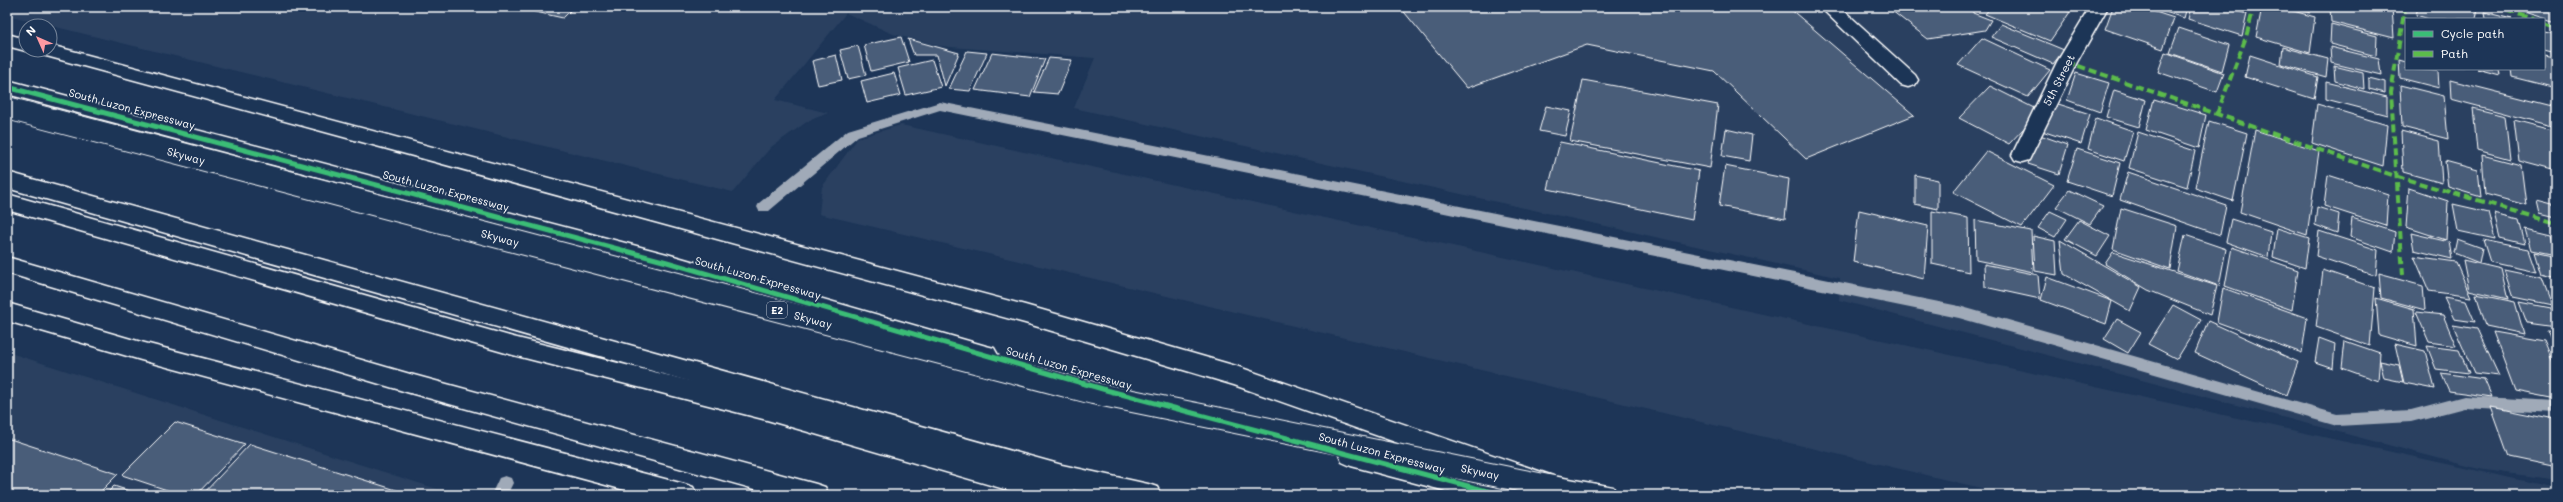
<svg xmlns="http://www.w3.org/2000/svg" width="2563" height="502" viewBox="0 0 2563 502" font-family="Mali,sans-serif">
<rect width="100%" height="100%" fill="#1d3557"/>
<filter id="ink" filterUnits="userSpaceOnUse"><feTurbulence type="fractalNoise" baseFrequency=".025" numOctaves="2"/><feDisplacementMap in="SourceGraphic" scale="8" xChannelSelector="R" yChannelSelector="G"/><feConvolveMatrix kernelMatrix="1 2 1 2 8 2 1 2 1" color-interpolation-filters="sRGB"/></filter>
<g filter="url(#ink)">
<g fill="#2a4161" fill-rule="evenodd">
<path d="M7,7h2549v473l-77,-11 -640,-169 1,-22 -766,-170 21,-50 -156,-12 -46,-12 -47,-21 -71,87 53,13 -20,8 -37,26 -38,45 -726,-177zM2406,19h138v50h-138z"/>
<polygon points="901,125 2556,488 2556,495 2011,495 819,214 822,187 858,138"/>
<polygon points="7,352 456,495 7,495"/>
</g>
<g fill="none" stroke-linecap="round" stroke-linejoin="round">
<g fill="#a0aab8" fill-rule="evenodd">
<polygon points="940,102 1959,306 2337,414 2411,410 2464,396 2556,401 2556,413 2464,408 2411,422 2337,426 1959,318 940,110 858,136 769,211 759,211 757,207 759,203 848,130"/>
<polygon points="505,476 511,478 513,483 507,495 491,495 499,478"/>
</g>
</g>
<g fill="#4a5d79" stroke="#fff">
<polygon points="513,7 574,7 563,18"/>
<polygon points="1400,7 1788,7 1914,115 1806,159 1714,71 1587,45 1467,88"/>
<polygon points="1887,7 1972,7 1973,13 1991,20 1985,30 1928,39"/>
<polygon points="1991,7 2057,7 2070,12 2050,41 1985,14"/>
<polygon points="2113,7 2140,7 2174,18 2163,49 2105,29"/>
<polygon points="2149,7 2187,7 2184,18"/>
<polygon points="2191,7 2224,7 2247,14 2242,36 2188,19"/>
<polygon points="2262,7 2279,7 2315,17 2310,53 2256,37"/>
<polygon points="2289,7 2311,7 2310,13"/>
<polygon points="2330,7 2392,7 2394,38 2331,22"/>
<polygon points="2418,7 2478,7 2476,19 2429,19 2416,15"/>
<polygon points="2508,7 2556,7 2556,22"/>
<polygon points="2484,12 2512,19 2485,19"/>
<polygon points="2001,24 2064,50 2053,64 1991,37"/>
<polygon points="2331,24 2377,36 2376,56 2330,44"/>
<polygon points="2179,28 2229,45 2222,71 2170,53"/>
<polygon points="2544,32 2555,34 2556,53 2544,50"/>
<polygon points="901,37 909,62 871,71 864,45"/>
<polygon points="1982,38 2050,70 2028,97 1958,65"/>
<polygon points="908,39 959,53 945,86 937,55 914,55"/>
<polygon points="858,46 866,75 848,79 840,50"/>
<polygon points="2283,47 2328,59 2326,77 2281,64"/>
<polygon points="2330,47 2379,59 2381,75 2331,63"/>
<polygon points="967,51 987,53 970,91 949,89"/>
<polygon points="2165,52 2224,73 2217,92 2158,72"/>
<polygon points="992,53 1045,59 1030,97 975,90"/>
<polygon points="836,55 842,80 818,85 812,61"/>
<polygon points="2250,55 2318,77 2314,99 2245,77"/>
<polygon points="2544,55 2553,57 2556,88 2512,77 2511,69 2544,69"/>
<polygon points="1049,58 1072,60 1058,94 1034,92"/>
<polygon points="932,60 941,87 906,95 898,68"/>
<polygon points="2399,60 2406,62 2406,69 2438,71 2439,88 2400,78"/>
<polygon points="2334,66 2363,73 2364,89 2335,81"/>
<polygon points="2477,69 2499,69 2500,75"/>
<polygon points="894,73 901,95 867,103 861,81"/>
<polygon points="2076,73 2109,83 2100,112 2067,100"/>
<polygon points="2369,78 2385,82 2385,93 2369,89"/>
<polygon points="1583,80 1718,105 1710,168 1570,141"/>
<polygon points="2450,80 2556,107 2556,127 2451,99"/>
<polygon points="2326,82 2387,97 2387,115 2326,99"/>
<polygon points="2400,85 2444,96 2448,139 2402,127"/>
<polygon points="1990,86 2040,111 2009,144 1959,118"/>
<polygon points="2114,90 2146,100 2139,127 2106,117"/>
<polygon points="2154,99 2206,115 2199,148 2146,130"/>
<polygon points="2052,102 2090,114 2081,144 2042,131"/>
<polygon points="2317,104 2387,125 2383,166 2312,143"/>
<polygon points="1546,106 1571,111 1565,136 1539,131"/>
<polygon points="2473,108 2505,116 2510,159 2477,150"/>
<polygon points="2096,118 2133,131 2124,161 2088,149"/>
<polygon points="2514,120 2556,131 2556,171 2519,161"/>
<polygon points="2209,121 2247,133 2233,201 2195,188"/>
<polygon points="1726,129 1752,135 1749,161 1722,156"/>
<polygon points="2255,130 2319,151 2307,235 2240,212"/>
<polygon points="2401,131 2439,141 2442,183 2403,172"/>
<polygon points="2138,132 2195,151 2187,187 2129,168"/>
<polygon points="2037,134 2068,145 2059,174 2028,164"/>
<polygon points="1560,142 1699,171 1692,220 1548,189"/>
<polygon points="2077,149 2120,163 2112,196 2067,181"/>
<polygon points="1986,151 2054,185 2022,227 1953,192"/>
<polygon points="2482,155 2521,165 2526,205 2485,194"/>
<polygon points="2445,161 2478,170 2481,197 2448,187"/>
<polygon points="1725,166 1789,179 1785,219 1719,206"/>
<polygon points="2128,172 2226,205 2220,235 2120,200"/>
<polygon points="1915,175 1938,180 1938,209 1915,204"/>
<polygon points="2328,175 2388,194 2386,226 2324,206"/>
<polygon points="2409,188 2448,201 2446,240 2406,227"/>
<polygon points="2069,190 2103,206 2090,224 2056,207"/>
<polygon points="2537,200 2556,205 2556,217 2540,213"/>
<polygon points="2453,204 2488,212 2495,239 2458,231"/>
<polygon points="2317,207 2339,214 2337,233 2315,225"/>
<polygon points="2121,208 2177,226 2170,269 2113,249"/>
<polygon points="1859,210 1928,226 1924,279 1853,262"/>
<polygon points="1932,211 1968,218 1969,272 1932,264"/>
<polygon points="2050,211 2067,219 2055,237 2038,228"/>
<polygon points="2494,214 2519,220 2525,244 2500,238"/>
<polygon points="2352,218 2395,232 2393,252 2350,237"/>
<polygon points="2231,219 2271,232 2268,257 2226,242"/>
<polygon points="1975,220 2031,231 2033,272 1976,260"/>
<polygon points="2079,220 2110,236 2097,256 2065,239"/>
<polygon points="2277,228 2309,238 2305,268 2273,257"/>
<polygon points="2525,229 2550,235 2556,255 2531,250"/>
<polygon points="2319,231 2378,250 2376,276 2316,256"/>
<polygon points="2411,233 2449,242 2452,259 2414,250"/>
<polygon points="2185,235 2226,249 2219,286 2177,271"/>
<polygon points="2033,236 2055,241 2057,275 2035,271"/>
<polygon points="2457,239 2482,248 2479,263 2454,253"/>
<polygon points="2060,240 2141,287 2130,311 2064,274"/>
<polygon points="2483,240 2528,249 2536,272 2490,262"/>
<polygon points="2232,247 2298,270 2292,310 2225,286"/>
<polygon points="2113,252 2217,286 2210,315 2148,290 2105,264"/>
<polygon points="2534,252 2556,257 2556,279 2541,275"/>
<polygon points="2414,256 2456,262 2471,297 2429,291"/>
<polygon points="2463,260 2501,269 2508,299 2469,290"/>
<polygon points="1984,264 2038,275 2040,299 1985,287"/>
<polygon points="2323,270 2375,288 2370,346 2316,327"/>
<polygon points="2504,270 2542,278 2552,305 2513,297"/>
<polygon points="2379,274 2423,286 2425,310 2381,298"/>
<polygon points="2047,277 2112,301 2106,324 2041,300"/>
<polygon points="2223,288 2307,318 2302,353 2217,322"/>
<polygon points="2476,294 2515,302 2524,334 2486,326"/>
<polygon points="2444,297 2466,301 2475,322 2454,319"/>
<polygon points="2376,298 2414,309 2417,346 2379,335"/>
<polygon points="2519,302 2550,308 2556,327 2527,323"/>
<polygon points="2173,305 2201,320 2177,359 2148,344"/>
<polygon points="2416,312 2443,315 2456,346 2429,342"/>
<polygon points="2117,319 2141,332 2128,353 2104,339"/>
<polygon points="2208,321 2298,362 2286,395 2195,353"/>
<polygon points="2453,325 2477,329 2499,376 2474,373"/>
<polygon points="2547,331 2556,332 2556,353"/>
<polygon points="2493,332 2544,341 2556,370 2556,399 2515,391"/>
<polygon points="2319,338 2335,344 2333,368 2315,362"/>
<polygon points="2345,341 2380,353 2378,381 2342,368"/>
<polygon points="2395,344 2425,351 2435,389 2404,383"/>
<polygon points="2427,346 2459,350 2469,373 2436,369"/>
<polygon points="2380,361 2399,365 2403,382 2384,378"/>
<polygon points="2441,373 2484,379 2492,397 2449,391"/>
<polygon points="2491,407 2556,420 2556,467 2509,457"/>
<polygon points="175,422 245,444 196,495 182,495 122,475"/>
<polygon points="7,438 118,474 97,495 7,495"/>
<polygon points="250,444 412,495 202,495"/>
<polygon points="114,486 142,495 105,495"/>
</g>
<g fill="none" stroke-linecap="round" stroke-linejoin="round">
<defs>
<g id="service">
<polygon points="1820,7 1840,7 1915,75 1918,80 1915,85 1908,87 1901,85"/>
<polygon points="2090,7 2108,7 2077,62 2029,160 2022,162 2015,160 2012,155 2057,62"/>
</g>
<g id="trunk">
<polygon points="7,80 667,254 986,346 994,348 998,355 994,362 986,364 667,270 7,94"/>
<polygon points="7,194 513,337 767,400 1063,484 1072,487 1076,495 1025,495 767,420 513,355 7,210"/>
<polygon points="7,303 141,342 684,484 693,487 697,495 643,495 141,360 7,321"/>
<polygon points="1351,444 1502,484 1511,487 1515,495 1461,495 1351,466 1342,462 1339,455 1342,448"/>
</g>
<g id="motorway">
<polygon points="7,34 26,39 26,50 31,50 26,51 7,46"/>
<polygon points="50,45 1025,305 1236,366 1553,476 1613,487 1617,495 1545,495 1234,385 1025,323 39,54 36,50 50,50"/>
<polygon points="7,172 1062,465 1148,484 1157,487 1161,495 1099,495 1062,487 7,188"/>
<polygon points="7,257 410,374 816,484 825,487 829,495 776,495 410,393 7,273"/>
</g>
</defs>
<use href="#service" stroke="#fff" stroke-width="3"/>
<use href="#trunk" stroke="#fff" stroke-width="3"/>
<use href="#motorway" stroke="#fff" stroke-width="3"/>
<use href="#service" fill="#1d3557" fill-rule="evenodd"/>
<use href="#trunk" fill="#1d3557" fill-rule="evenodd"/>
<use href="#motorway" fill="#1d3557" fill-rule="evenodd"/>
<defs>
<polyline id="motorway-bridge" points="7,108 1093,393 1553,487"/>
</defs>
<use href="#motorway-bridge" stroke="#fff" stroke-width="24" stroke-linecap="butt"/>
<use href="#motorway-bridge" stroke="#1d3557" stroke-width="22"/>
<g stroke="#5cbc4b" stroke-width="4" stroke-dasharray="8 4" stroke-linecap="butt">
<polyline points="2496,7 2533,19"/>
<polyline points="2544,23 2556,27"/>
<polyline points="2067,62 2398,177 2556,223"/>
<polyline points="2217,114 2246,37 2254,7"/>
<polyline points="2403,275 2391,92 2405,7"/>
</g>
<defs>
<polyline id="cycleway" points="7,87 667,262 1106,390 1502,495"/>
</defs>
<use href="#cycleway" stroke="#1d3557" stroke-width="8"/>
<use href="#cycleway" stroke="#3abd76" stroke-width="5"/>
</g>
</g>
<g text-anchor="middle" stroke-width="4" stroke-linejoin="round" paint-order="stroke">
<rect fill="#1d3557" stroke="#bbc2cd" stroke-width="1" x="767" y="302" width="20" height="16" rx="3"/>
<g font-size="10" font-weight="bold" fill="#fff">
<text x="777" y="314">E2</text>
</g>
<g font-size="11" fill="#fff" stroke="#1d3557">
<text transform="translate(2059 80) rotate(-63)" y="4">5th Street</text>
<text transform="translate(132 109) rotate(15)" y="4">South Luzon Expressway</text>
<text transform="translate(186 156) rotate(15)" y="4">Skyway</text>
<text transform="translate(446 191) rotate(15)" y="4">South Luzon Expressway</text>
<text transform="translate(500 238) rotate(15)" y="4">Skyway</text>
<text transform="translate(758 278) rotate(16)" y="4">South Luzon Expressway</text>
<text transform="translate(813 320) rotate(15)" y="4">Skyway</text>
<text transform="translate(1069 368) rotate(16)" y="4">South Luzon Expressway</text>
<text transform="translate(1382 453) rotate(15)" y="4">South Luzon Expressway</text>
<text transform="translate(1480 472) rotate(12)" y="4">Skyway</text>
</g>
</g>
<rect width="2563" height="502" fill="none" stroke="#1d3557" stroke-width="24"/>
<rect x="12" y="12" width="2539" height="478" fill="none" stroke="#fff" stroke-width="1.5" filter="url(#ink)"/>
<rect x="2405" y="18" width="140" height="52" fill="#1d3557" stroke="#77869a"/>
<rect x="2413" y="31" width="20" height="6" fill="#3abd76" stroke="#77869a"/>
<text x="2441" y="38" font-size="12" fill="#ffffff">Cycle path</text>
<rect x="2413" y="51" width="20" height="6" fill="#5cbc4b" stroke="#77869a"/>
<text x="2441" y="58" font-size="12" fill="#ffffff">Path</text>
<g transform="translate(38 38) rotate(315)"><circle r="19" fill="#1d3557" stroke="#77869a"/>
<path d="M0-3L7 15L0 10L-7 15Z" fill="#ff9aa2"/>
<text y="-6" font-size="11" font-weight="bold" text-anchor="middle" fill="#ffffff">N</text>
</g>
</svg>
